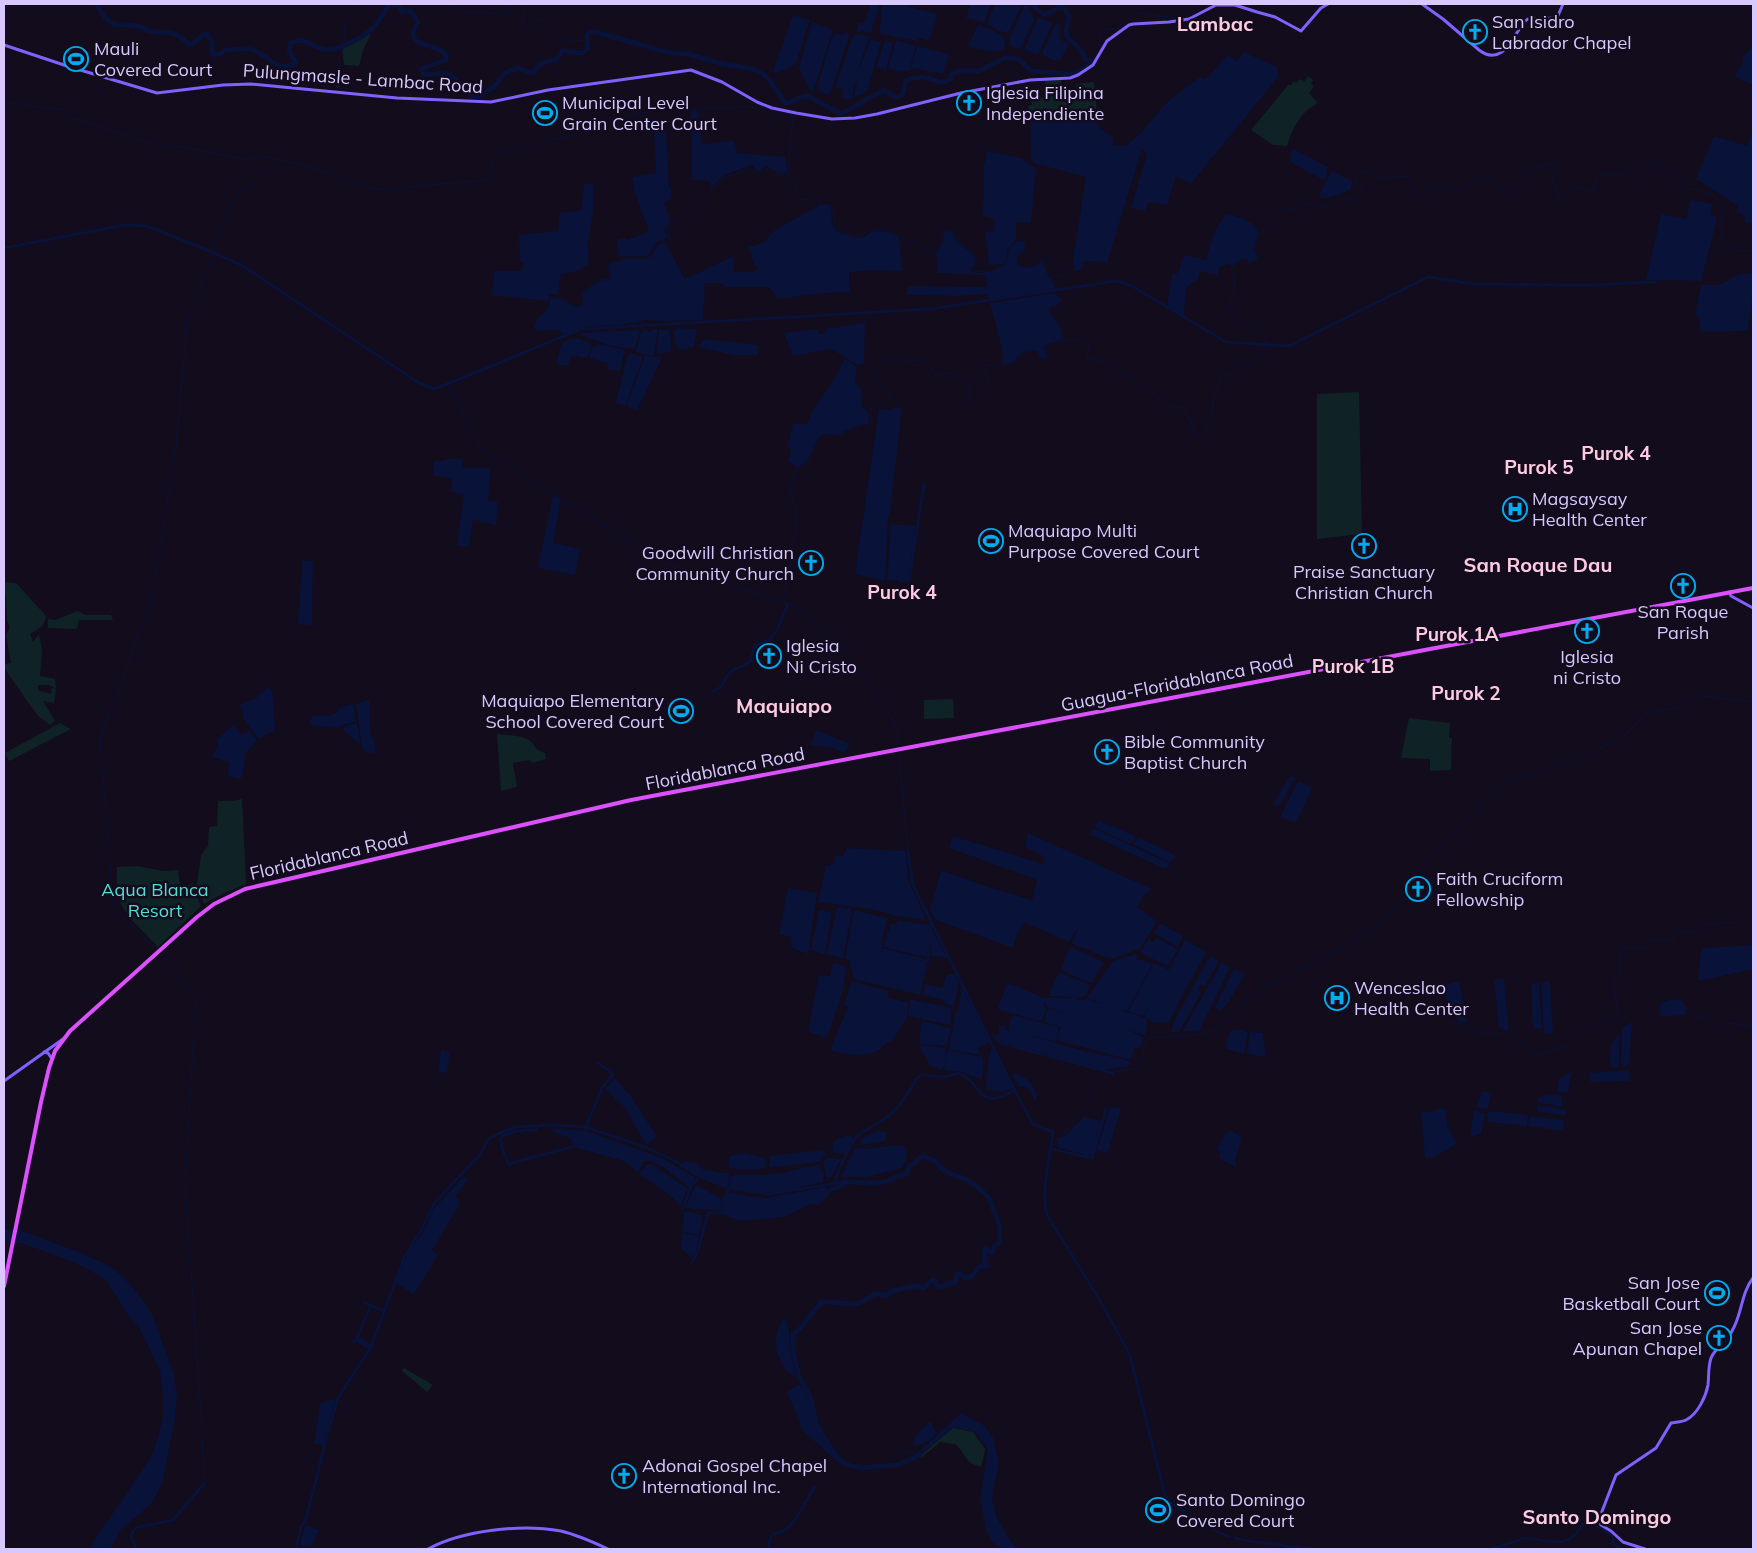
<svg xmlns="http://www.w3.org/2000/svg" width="1757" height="1553" viewBox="0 0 1757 1553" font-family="Mulish,sans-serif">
<rect width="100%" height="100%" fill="#120c1d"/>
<g fill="#0f2326">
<polygon points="369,32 370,36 363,50 359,66 344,65 342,47"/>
<path d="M1308,76l5,4 -2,4 3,2 -5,7 9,10c-18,10 -25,24 -31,43l-14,-1 -22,-15 37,-45h3l3,-4 2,2 4,-4 4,3z"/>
<polygon points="1061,78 1062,102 1067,102 1067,95 1076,94 1076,84 1094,82 1097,113 1031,118 1028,106 1032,105 1031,99 1045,97 1046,93 1045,79"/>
<polygon points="1359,392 1362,534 1317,539 1317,394"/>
<path d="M4,582l12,1 30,33c-1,11 -8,13 -16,18l3,8 6,-8 3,16 -2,26 15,3 1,9 -8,-3h-10v5l13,4 1,-6 4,1 -2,14 -11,-2 12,20 -5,4 -12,-9 -34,-48 1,-4 6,-1 -5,-29 4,-6 -3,-7 -1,-24z"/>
<polygon points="78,611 85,615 111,615 113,620 79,620 77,629 48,628 48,619 55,620"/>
<polygon points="953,699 954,718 924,719 924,700"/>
<polygon points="1409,718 1450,723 1449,738 1452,738 1451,770 1430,771 1430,759 1401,758"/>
<polygon points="60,723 71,729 9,761 5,753"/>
<path d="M497,734c16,2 33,0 40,16l8,3 1,6 -14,4 -2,-3 -17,3 4,24 -16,4z"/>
<polygon points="242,799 246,884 222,894 204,904 202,898 195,888 197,883 201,855 208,846 209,827 217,826 218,801 232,801"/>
<polygon points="137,866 163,871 178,870 179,880 182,888 193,883 193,889 201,906 158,947 129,917 121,904 117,889 117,867"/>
<polygon points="404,1368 433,1385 427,1392 402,1371"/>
<polygon points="953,1428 973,1432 985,1449 981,1467 970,1463 956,1444 940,1442 922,1457 920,1456"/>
</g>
<g fill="#091238">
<polygon points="871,4 880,4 871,32 864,32 863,30 860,32 856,32 859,23 864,23"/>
<path d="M883,4h24l-1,2 32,8 -9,27 -10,-3 -2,3c-14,-3 -26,-4 -38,-8l3,-15 -2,-1z"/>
<polygon points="970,4 991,4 984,22 966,18"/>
<polygon points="995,4 1022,4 1008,33 1000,31 987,24"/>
<polygon points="1025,4 1028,6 1034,20 1021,47 1018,49 1011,46 1009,40"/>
<polygon points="793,15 810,20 796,63 791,67 775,74 773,71"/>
<polygon points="1038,18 1052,22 1051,26 1038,55 1024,50"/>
<polygon points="812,22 833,30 813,92 809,89 799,68"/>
<polygon points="1056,23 1060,26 1059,38 1064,42 1067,42 1068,45 1060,61 1052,60 1043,55 1042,53"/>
<path d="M978,24c11,6 35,10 25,26l-9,2 -26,-5z"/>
<polygon points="836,32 841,35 846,32 848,33 849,36 833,85 831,92 827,95 819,91 818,86 831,40"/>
<polygon points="859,34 869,36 856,77 871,39 881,42 868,89 863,94 854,97 857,82 854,82 853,98 848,100 842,97 843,94 841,93 843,89 836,88 836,85 853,35"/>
<polygon points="885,40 893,43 886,70 876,67"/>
<polygon points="896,40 916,46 909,71 898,72 888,69"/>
<polygon points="1753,45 1753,85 1734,76 1743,62 1741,59"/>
<polygon points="917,46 949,54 943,74 911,68"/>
<polygon points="1244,52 1277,67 1278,77 1191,184 1176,176 1167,205 1149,202 1145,211 1131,208 1147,154 1142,149 1107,263 1092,261 1083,262 1082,270 1075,271 1073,259 1086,177 1033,163 1031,157 1030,119 1097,114 1099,127 1114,139 1113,145 1125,146 1139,135 1167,102 1200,77 1205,79 1228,55 1237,61"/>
<path d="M698,110l4,35 32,-5 3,13 49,4 1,14c-10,5 -12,-2 -21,-5l-6,5h-3l-5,-6 -28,10 -12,12 -4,-6 -16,-1 -1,-69z"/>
<polygon points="1753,130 1753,225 1744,222 1745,217 1737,211 1738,206 1696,179 1714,136 1747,146"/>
<polygon points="666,131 669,187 671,188 672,198 664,203 671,222 664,229 668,237 655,243 650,254 645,256 619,256 617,239 626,238 628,240 649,231 635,193 632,177 656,173 654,133"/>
<polygon points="1292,148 1328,167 1325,181 1290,162"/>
<polygon points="987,151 1021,158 1036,169 1031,223 1020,222 1016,223 1016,240 1008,249 1006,259 1003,264 989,265 985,232 994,231 995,221 992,218 983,216 984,165"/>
<path d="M1332,171l20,10 -1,8c-7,4 -24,11 -31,9l-1,-3z"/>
<polygon points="593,183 593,212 587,248 589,250 588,265 574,272 561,274 558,294 550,294 548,301 492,295 494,271 522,271 523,263 520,261 519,235 558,231 560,213 581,210 584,185"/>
<polygon points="1691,200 1712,204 1711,212 1717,219 1701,281 1646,280 1661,214 1686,219"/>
<path d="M820,205h10c3,8 -1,22 8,27 6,2 10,2 15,6l11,-1 9,-6 18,2 8,4 3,33 -9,2 -11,-2 -33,2 1,21c-24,-2 -49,4 -72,6l-9,-12h-45l-2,-4h-17l-2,37 -32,1 -24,-1 -26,5 -38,2 -20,8 -4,-5h-11l-11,1 -3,-3 3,-9 10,-9 3,-12c12,-2 19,9 30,9l3,-2v-12l16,-12 13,-2 -3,-14 16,-6h21l6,-3 6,-11 7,-3 20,37 48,-23 1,16 22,-1 1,-3 -4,-6 -5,-15 15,-4 12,-13z"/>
<path d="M1226,214c6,0 24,7 29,12 1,1 3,5 3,8l-5,14 5,8 -3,5 -5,3 -3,-5 -4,-1 -11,8 -2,-2 -10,3 -2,8 -18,-4 -2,8 -12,8 -2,28 -17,-8 5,-33 6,-1 6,-18 22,5c4,-15 9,-34 20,-46z"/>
<path d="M951,231l2,1c3,17 18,14 23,29l-6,9 2,3c9,0 26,-1 32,-8 8,-9 2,-23 19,-24l2,4 -1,4 -8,9 2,7c9,5 16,3 24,-4l1,1 4,11 8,16 -66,11 -1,-6 -29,2 -52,-1v-9l80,1 -1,-12 -48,-2 -2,-20 8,-14v-7z"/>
<polygon points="1753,273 1753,291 1748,331 1700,332 1699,318 1695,315 1701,285 1720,285 1739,274"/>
<path d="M1054,293l7,7c-2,5 -8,7 -13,7l-1,2 13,18 1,12c-5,4 -13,4 -18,8l3,9 -2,2 -3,-1 -3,-6c-8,-3 -20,2 -23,10l-12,4v-12l-13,-50z"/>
<polygon points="865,322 864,363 858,365 831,349 793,356 784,333 817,329 819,334 826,333 827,327 834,328"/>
<polygon points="678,328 695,329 697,331 694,347 681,350 677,349 673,331"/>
<polygon points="643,329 648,329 647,332 652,332 653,329 658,330 653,356 638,353 636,351 641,333 643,332"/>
<polygon points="669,329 672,351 660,354 656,353 659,330"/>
<polygon points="638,330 640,331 635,349 611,346 579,335 583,333"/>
<polygon points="570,339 580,339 591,343 589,355 584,358 572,355 568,365 558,365 556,363 562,342"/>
<polygon points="705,339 757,345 758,355 734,355 700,348 699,345"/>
<polygon points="598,344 625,350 620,371 608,369 607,363 589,358 592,348"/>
<polygon points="631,353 643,357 626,405 619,404 616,401 628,355"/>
<path d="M645,356c3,0 13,1 16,2v2l-23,48 -2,2 -8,-3 -1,-3z"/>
<path d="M845,359l12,8 -2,12 2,6 4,4 1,17 6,7v11c-13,0 -19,5 -30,11 -4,-1 -11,-3 -15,-1 -10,6 -9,20 -17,27 -3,3 -6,4 -10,6l-8,-6 3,-12 -3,-4 5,-21h14c5,-16 16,-28 25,-41 5,-7 7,-16 13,-24z"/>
<polygon points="893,408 902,408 890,512 888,520 885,581 855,574 879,409 891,410"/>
<polygon points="448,459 462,459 463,468 491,468 488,500 498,502 496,525 473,520 469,547 457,546 464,495 451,492 452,478 434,476 434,461 443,461"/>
<polygon points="553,495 561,499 553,543 580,549 575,575 538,568"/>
<polygon points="891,524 916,526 908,579 887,581"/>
<polygon points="302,561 313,561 312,626 298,624 301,580 303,575 302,571"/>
<polygon points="268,687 270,687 273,694 275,730 259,739 242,718 244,713 239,705 256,698"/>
<polygon points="366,700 370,701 370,729 375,747 375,754 367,752 362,747 356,704"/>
<path d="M353,704l3,18 -15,3 -3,3 -24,-2 -5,-3 5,-8c10,1 20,3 26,-7z"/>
<polygon points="357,723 360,740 359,744 343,730 345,726"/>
<polygon points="233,725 242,735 250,731 257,741 246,753 242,777 240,779 228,776 229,762 212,757 218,744 217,739"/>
<polygon points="816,730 850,744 845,753 832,748 811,745"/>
<polygon points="1293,776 1295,778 1280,805 1275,805 1274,803 1289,777"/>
<polygon points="1298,781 1311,787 1311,790 1297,821 1294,822 1282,818 1281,815"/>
<polygon points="1099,820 1133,835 1135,839 1130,844 1096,828 1095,826"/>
<polygon points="1092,829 1095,829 1169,863 1169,866 1165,869 1091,835"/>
<polygon points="1028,833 1152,889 1144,895 1137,907 1157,921 1140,949 1110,959 1072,944 1078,927 1069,942 1024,922 1017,934 1013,948 936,920 929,909 932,903 941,870 985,886 1032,900 1037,880 949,848 953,836 1044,864 1045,857 1025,847"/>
<polygon points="1139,838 1174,854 1175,857 1172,861 1169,862 1136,846 1134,843 1136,840"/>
<polygon points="847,848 906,851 909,882 925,917 925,920 896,916 875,910 818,902 826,866 834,864 836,855 843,856"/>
<polygon points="788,888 817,893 808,954 792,948 791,937 779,934"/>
<polygon points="837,907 852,909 843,959 827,954"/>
<polygon points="819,910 832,912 825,955 811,950"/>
<polygon points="854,910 888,918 882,939 882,951 925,961 927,966 920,995 854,979 849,960 845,958"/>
<polygon points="898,920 929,925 929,958 883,947 891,924 896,924"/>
<polygon points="1160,923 1183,936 1178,947 1154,933"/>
<polygon points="931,929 948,958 931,956"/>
<polygon points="1156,938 1178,949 1168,966 1144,955 1141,951 1149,939 1153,942"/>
<polygon points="1185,940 1207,952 1185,990 1168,1024 1153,1022 1144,1016 1150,1004 1143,1016 1128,1011 1154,963 1169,970"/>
<polygon points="1753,945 1753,969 1700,981 1698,979 1701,950 1702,948"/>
<polygon points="1071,947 1103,962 1103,964 1092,983 1089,983 1061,970 1069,948"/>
<polygon points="1135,954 1138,955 1136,959 1153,963 1127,1011 1115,1008 1148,1019 1145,1036 1121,1027 1144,1037 1139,1049 1134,1048 1131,1060 1056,1040 1055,1042 1014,1031 1084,1051 1131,1061 1129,1066 1106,1070 996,1041 992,1035 999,1035 999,1026 1004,1026 1006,1030 1010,1031 1008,1029 1013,1015 1059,1027 1056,1039 1061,1027 1044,1022 1048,1008 1070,1015 1047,1007 1043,1001 1046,1009 1042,1020 1040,1021 999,1010 998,1008 1007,983 1040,996 1041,998 1077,998 1077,1000 1087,999 1106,1005 1087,998 1113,961"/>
<polygon points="1210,956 1218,959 1218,963 1205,986 1201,985 1198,989 1201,993 1179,1032 1171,1032 1174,1021"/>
<polygon points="1222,962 1230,968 1199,1031 1183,1031"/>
<polygon points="833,963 845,966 846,969 843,990 827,1038 808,1032 819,975 830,976"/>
<polygon points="1234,968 1245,974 1228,1003 1221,1011 1215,1007"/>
<polygon points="1059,972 1090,985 1086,995 1081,998 1050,996 1049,993"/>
<path d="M947,974l9,1 3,8 -5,23c-5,0 -9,-1 -11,-6l-20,-5 2,-11 17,4z"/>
<polygon points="1503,978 1504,980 1509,1030 1503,1030 1499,1027 1494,980"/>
<path d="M852,981l36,10v7l19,4v16l-16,24c-6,0 -7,5 -12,8 -14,9 -33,4 -47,1l-1,-4 17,-40 -4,-2z"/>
<polygon points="1459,981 1467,1021 1460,1023 1449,1010 1443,985"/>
<polygon points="1550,981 1553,1033 1544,1034 1541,983"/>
<polygon points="1539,983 1542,1028 1533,1029 1531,984"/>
<polygon points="962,987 990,1042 978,1048 981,1055 949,1050 955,1013 959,1011 958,1009"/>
<polygon points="910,999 952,1008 950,1025 908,1016"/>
<polygon points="1673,999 1683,1001 1686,1008 1685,1015 1661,1017 1660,1005 1665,1001"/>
<polygon points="921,1021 951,1028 947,1046 919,1044"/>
<polygon points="1630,1022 1632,1023 1629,1064 1627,1066 1623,1067 1621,1064 1622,1029"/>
<path d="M1235,1029l13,3 -4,22 -18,-5c1,-8 1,-17 9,-20z"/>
<polygon points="1250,1032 1263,1033 1266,1058 1247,1053"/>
<polygon points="1620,1033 1619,1066 1618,1067 1613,1068 1610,1065 1611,1043"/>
<polygon points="921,1044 944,1048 946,1051 945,1060 947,1050 982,1057 984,1065 982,1081 963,1072 944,1070 945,1062 942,1070 930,1066 920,1047"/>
<polygon points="991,1049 995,1049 1011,1084 1011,1089 998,1092 986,1089 988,1061"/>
<polygon points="441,1050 450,1052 447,1073 438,1072"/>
<polygon points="1630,1070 1629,1081 1590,1082 1590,1073"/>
<polygon points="1571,1072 1572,1073 1568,1092 1561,1093 1557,1091 1559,1078"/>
<path d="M1014,1073c13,4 22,11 23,26l-3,1 -6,-12 -10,-2 -6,-12z"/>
<polygon points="615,1078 632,1098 657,1137 646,1145 625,1108 605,1089"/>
<polygon points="1482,1091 1492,1093 1487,1110 1476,1107"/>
<polygon points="1549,1094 1562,1096 1563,1107 1538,1102 1538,1098"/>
<polygon points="1538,1105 1566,1110 1566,1116 1536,1111"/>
<polygon points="1110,1107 1121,1108 1107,1154 1097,1150"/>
<polygon points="1441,1108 1445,1109 1448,1127 1456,1142 1455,1145 1434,1157 1425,1158 1421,1112 1431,1112"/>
<polygon points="1474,1110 1485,1114 1481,1134 1470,1137"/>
<polygon points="1491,1111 1528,1115 1527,1126 1488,1122 1488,1112"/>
<polygon points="1530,1116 1564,1120 1563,1131 1528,1126"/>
<polygon points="1084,1117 1101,1121 1093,1154 1090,1156 1057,1147 1058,1138 1065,1136"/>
<path d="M560,1129l26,2 76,27 34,20 -6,10c-12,-9 -31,-28 -46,-27l-6,11 -14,-11 -51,-14 -2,-8 -23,-9z"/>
<polygon points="878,1131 887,1132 885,1142 861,1145 860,1142 862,1138"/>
<polygon points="1230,1131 1234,1132 1242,1138 1235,1160 1235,1163 1237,1165 1235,1167 1219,1158 1220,1152 1217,1148 1225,1134"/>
<polygon points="847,1135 853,1137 846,1153 833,1153 832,1150 834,1141"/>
<path d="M890,1146h15c4,7 1,16 -3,22l-34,9h-27l14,-29 11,1z"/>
<polygon points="824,1150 826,1155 819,1162 769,1168 770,1156"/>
<polygon points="745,1153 765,1158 765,1168 750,1170 728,1168 729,1159 730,1156"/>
<polygon points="828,1157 841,1159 832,1176 827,1179 823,1163"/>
<polygon points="684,1161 697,1163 702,1169 724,1173 729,1172 728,1186 725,1188 695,1176 681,1167"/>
<polygon points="647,1164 656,1166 661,1172 662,1171 687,1188 681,1206 666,1192 639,1174"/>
<path d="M816,1165h3l5,10 -1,7c-20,4 -40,10 -60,12 -11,0 -21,-3 -32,-4l-1,-4v-9c7,-4 16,-2 24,-2 21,1 42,-6 62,-10z"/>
<polygon points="464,1176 468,1179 456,1196 460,1204 432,1250 438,1255 414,1294 395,1283 409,1251 423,1232 433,1210"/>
<path d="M696,1185l26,14 -2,11c-12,-1 -22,0 -35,-2z"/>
<path d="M824,1187l7,4c-3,6 -7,9 -13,14l-7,-1 -27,13 -44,4 -18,-7 5,-22 26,5 13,1z"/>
<polygon points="684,1211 703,1215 699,1235 682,1232"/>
<polygon points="17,1229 79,1252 110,1266 124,1278 138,1294 152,1314 173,1372 177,1393 175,1419 162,1484 152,1503 121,1530 110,1549 90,1549 96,1537 121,1502 151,1457 158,1437 163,1417 163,1396 160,1371 139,1327 130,1318 106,1280 76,1263 21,1243 11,1243 4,1240 4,1230"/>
<polygon points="682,1233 699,1236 696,1252 691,1258 681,1248"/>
<path d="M785,1317l4,14 1,16 5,28h-4c-17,-18 -21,-37 -6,-58z"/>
<path d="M800,1384l7,10 -1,2 4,3c1,7 2,13 3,19 2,17 22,38 35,47l-2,1 -5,-1 -38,-34 -16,-39z"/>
<polygon points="336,1399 323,1445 314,1443 320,1405 324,1401"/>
<polygon points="961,1413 985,1426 993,1437 999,1463 992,1498 997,1518 1008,1537 1015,1546 1021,1549 1002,1549 992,1542 986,1530 980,1499 988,1449 975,1432 954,1427 916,1458 914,1456"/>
<path d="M930,1421l5,8 1,5 -7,6 -12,6 -3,-3c1,-9 10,-16 16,-22z"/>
<polygon points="305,1525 319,1530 312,1546 300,1546"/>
</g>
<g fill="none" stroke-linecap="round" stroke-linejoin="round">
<g stroke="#091238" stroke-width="1">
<polyline points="451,4 453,9 461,9 467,12 471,11 497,14 504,11 505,14 508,14 509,7 513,4"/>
<path d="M523,4l1,14 -3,3 4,4h5l4,-5h13c7,6 7,11 12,16 7,7 20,5 28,4"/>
<polyline points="1289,4 1301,15 1306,17 1320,4"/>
<path d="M345,45c-2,-20 -1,-28 14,-41"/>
<path d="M1091,62l7,-13 2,-16 4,-3 15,-1c2,-5 5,-11 9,-13 13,-8 47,9 63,-3 3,-2 5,-6 7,-9"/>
<polyline points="336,91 340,66 339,48"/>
<polyline points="4,102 65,110 69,118 84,121 160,146 177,146 247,160 265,157 305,165 364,187 396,191 404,187 491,180 491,167 493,157 550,140 576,135 577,124 659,110 691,109 758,106 793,116 788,174"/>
<path d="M549,297c13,-3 20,9 31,9l2,-2v-11l17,-13 13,-1 -4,-14 22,-8 16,1 6,-3 5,-10 13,-7 -3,-9 41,-35 17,-17 26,-8 7,6 8,-6 5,2 4,5 11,-2 4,1 8,13 -7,7 1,2 11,3 14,-3 4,7 12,2 2,21c6,6 13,6 19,10 7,-1 12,-6 18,-7 19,-4 32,13 49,14 13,21 22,3 22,-13h11c3,17 19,14 23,30l-6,9 2,2 22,-2 9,-5c5,-9 5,-24 19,-24l3,4 -1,4 -9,9 2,7c17,8 18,-5 30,-8 2,1 3,3 5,5 5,6 10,0 12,12l-3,4 -5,-3 -7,3 6,12 -1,2 7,8 -8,8h-5l-1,1 12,18 2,12"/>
<polyline points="450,383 451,385"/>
<polyline points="452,387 459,404"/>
<polyline points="460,405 472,433"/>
<polyline points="473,435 481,450 669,564 694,572"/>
<polyline points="697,573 789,604 812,616 847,654 886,708 894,722 899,746"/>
<path d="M784,595l7,-32 5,-37v-16l-6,-18 6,-24c5,-3 9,-4 13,-8 6,-7 6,-25 18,-26 3,-1 8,1 12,2l14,-9 16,-2v-14l4,-4 18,-9 -2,-7c-3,-2 -8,-4 -10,-6 -9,-10 3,-23 12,-25 4,-2 8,0 12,1 11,1 16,-3 27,3l5,11 17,-2 5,2 13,10 1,7 -3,7 2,5 6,1 4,-2c3,-6 8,-14 8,-21 0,-6 -5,-9 -3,-16 12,-3 17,1 31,-5 3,-8 13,-11 22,-10l2,6 5,2 2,-3 -3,-8c9,-9 29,-8 42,-7l3,2c1,5 -3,11 -1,16l14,3 24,12 20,13 12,12 10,7 15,2 7,11 5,14h8l4,-3 5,-13 2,-22 7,-19 3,-2 4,2 5,-4 2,-4 29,-15 3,-8 -2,-11c-16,-4 -30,-12 -37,-27l7,-24 -4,-15 5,-6 7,-3 4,1 2,4 6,-3 3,-5 -4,-7 5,-15 11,-8 8,-14 8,-3h13l6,-5 8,-2c3,1 5,3 7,4 8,4 11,-2 16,-6 4,-2 9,-2 13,-2l3,3 4,-1 7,-9 -1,-4 -6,-5v-4l5,-6 6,-2 14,8 27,-2c5,6 4,13 8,19 10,0 17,-8 28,-7 3,1 7,3 11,5l21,-15 9,-3 12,12 12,8 6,-3 8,-16 8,-8 26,-5 3,4 -8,11 6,19 2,2 4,-2 2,-5 9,-5 19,5 2,-16 4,-2 26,1 4,4c10,1 15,-9 20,-16 9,-2 10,4 16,9 4,3 9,5 13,8 2,2 3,4 5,6 11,7 28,3 35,15 11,16 -11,43 19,49 5,1 11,1 15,-1"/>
<polyline points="899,753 908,852"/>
<path d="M155,948c-13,-14 -32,-29 -42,-46l-13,-162 52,-142 24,-152 11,-123 47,-128 42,-29 2,-4"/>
<polyline points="163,956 196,994 185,1186 202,1425"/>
<path d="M1426,988c5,7 19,30 23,33 7,5 20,6 28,12h32l26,22h9v-2l22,-7 7,-8 15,-11 10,-5 20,-6 -5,-36 8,-8 -1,-25 22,1 5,-1v-7l26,1 1,-6 4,-4 24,1 3,-8 31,-2"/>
<polyline points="1686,1009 1698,1017 1707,1018 1717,1025 1731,1023 1753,1026"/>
<path d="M1057,1133h8l4,-4c8,-12 28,-49 39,-54 9,-5 18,-5 27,-5 2,-4 6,-8 7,-11 3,-9 -1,-17 10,-21l51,-4 14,-5 30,-29 16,-11 78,-40 41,-28 24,-23 19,-33 42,-42 25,-34 52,-21 52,-17 30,-17 19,-19 11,-4 19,-3 32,-12 46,6"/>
<polyline points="202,1431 204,1484"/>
<path d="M883,1466c7,-13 19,-17 33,-13"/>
</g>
<g stroke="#091238" stroke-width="3">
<polyline points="4,248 125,225 147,226 212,252 243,266 419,383 434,389 452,382"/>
<polyline points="455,381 581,329 930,309 1116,281 1130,285 1226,342 1289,346 1428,277 1473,284 1591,285 1656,282"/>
<polyline points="899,581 909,580 924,484"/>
<path d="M712,692c16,-7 10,-14 20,-21 6,-4 13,-5 19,-10 3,-26 10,-12 21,-24 8,-8 11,-23 16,-33"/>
<path d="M908,852l5,33 105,212 15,27 20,8c-3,26 -12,57 -6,83l51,82 32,58 35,140 5,8 48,29"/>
<polyline points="883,950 928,961 931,923"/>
<polyline points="1000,1043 1113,1073"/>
<polyline points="511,1128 512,1132 502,1136 500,1139 503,1151 509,1165 515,1162 572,1147"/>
<polyline points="585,1129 602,1088 613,1075 610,1071 598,1063"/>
<polyline points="512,1132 529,1130 535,1131 538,1126"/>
<polyline points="1051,1149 1092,1158 1106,1109"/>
<path d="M835,1182c1,-8 17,-41 22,-46 12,-9 25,-13 36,-24 10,-10 18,-23 25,-35l6,-2 20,2 14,-4c26,9 17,40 57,17"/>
<polyline points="762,1193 768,1194 844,1182"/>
<polyline points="683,1208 690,1189 697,1179"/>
<polyline points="692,1262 698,1251 708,1213 721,1213 723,1202 729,1187"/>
<polyline points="364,1302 383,1311"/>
<polyline points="371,1305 357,1338 371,1346"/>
<polyline points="353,1342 356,1340 368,1347 369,1349"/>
<polyline points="1221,1533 1230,1537"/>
<polyline points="1235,1538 1254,1542"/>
<path d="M1521,1539c8,-2 12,0 19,1 22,4 32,3 43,-16l12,-5 3,1v7l14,8 2,9 7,5"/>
<polyline points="1256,1542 1302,1548"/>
<polyline points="1305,1548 1312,1549"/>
<polyline points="136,1549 131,1536 135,1528 173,1520 204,1484"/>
<polyline points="296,1549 301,1527 305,1521 316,1481 326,1438 338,1398 371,1347 404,1258 421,1230 435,1202 479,1156 489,1138 514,1127 553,1125 585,1127 645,1147 669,1158 683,1166"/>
<path d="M769,1549c-1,-21 10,-12 21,-23 10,-11 16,-27 25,-39"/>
<polyline points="1492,1549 1519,1540"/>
</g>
<g stroke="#091238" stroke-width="5">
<path d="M97,4c3,10 10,15 18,21 10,-1 19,0 29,3 3,2 3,3 7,3 17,3 24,-2 37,13h5l9,-8 5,-2 5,8v11l2,2 7,-1 4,-4c10,0 19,-3 28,0 18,6 22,24 43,13l-7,-12 2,-8c13,-7 19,3 32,6 14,4 42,-13 52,-23 5,-6 9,-13 13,-20l9,-2 5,8 9,-1 7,11c-18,28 19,19 29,34l-1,4 -25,9 2,5c9,3 17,-4 27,1 11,5 13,20 27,22l17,-10 10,-13 7,-4 7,-2 12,5 4,-1 6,-8 17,-5 5,-8 20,2 6,-5 -1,-12 2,-4h7l70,20 22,2 35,10 30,5 10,5 8,8 14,21c8,0 14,-7 23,-7l33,18c7,-3 39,-24 43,-23 5,1 8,5 14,7l5,-4 3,-14c8,-2 14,-4 21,-2 11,2 13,8 24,1v-5l8,-3h20l26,-13h7l8,2 11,11 36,3h8l12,-7 4,-5 -5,-2c-2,-4 -4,-8 -6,-11 -12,-13 -18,-9 -11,-31l-4,-9 -4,-2 -17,8 -12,-11"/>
<path d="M830,1190l12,-4 2,-4c15,-1 40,6 52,-6h7l4,-3 2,-6 6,-4 5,-6 3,-1 13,5c5,12 18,13 29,18 7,3 24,16 26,23 1,2 1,5 2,7 7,15 8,18 6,34l-5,3 -1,6 -2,1 -5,-5 -2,2 1,6 -1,4 3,6 -8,1 -8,10 -6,1 -4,-4h-4l-1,8 -18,5 -4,-7h-2l-8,8 -11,-2 -21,5 -6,5 -10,-3c-22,18 -29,8 -55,9l-22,28 -6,5v15l6,27 11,19 7,30 20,31 11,8 14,3 34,-3 18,-7 6,-4"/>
</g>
<g stroke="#8161fd" stroke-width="3">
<path d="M1422,4l21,15 36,31c24,18 34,-15 46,-29l3,-2 29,-1 6,-14"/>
<polyline points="4,45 67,66 157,93 223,85 251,84 397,98 491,102 548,90 691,70 722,82 757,102 772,108 796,113 832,119 855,118 877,114 961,93 1030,80 1070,78 1078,75 1093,65 1107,41 1129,25 1133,24 1169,22 1189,19 1216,5 1235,5 1257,12 1275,17 1301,31 1321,8 1328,4"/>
<polyline points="1729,592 1731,596 1753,608"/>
<polyline points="44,1052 48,1053 52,1059"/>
<polyline points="4,1081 63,1039"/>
<path d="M428,1549c35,-19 93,-25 133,-18 17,4 32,11 47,18"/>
<path d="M1645,1549l-22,-7 -12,-11 -10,-6 -2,-5 2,-6 15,-39 40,-27 15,-25c5,-1 11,-1 15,-3 12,-6 20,-24 22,-35 1,-9 0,-18 3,-27 4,-10 16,-17 21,-27 10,-16 9,-38 21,-53"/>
</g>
<polyline stroke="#dc51fd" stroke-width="4" points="4,1286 41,1102 49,1068 55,1051 70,1031 197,917 214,904 245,889 631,800 1753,588"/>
</g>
<defs>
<symbol id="church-ring" viewBox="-11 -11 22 22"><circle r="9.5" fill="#120c1d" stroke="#03acef" stroke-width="1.5"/><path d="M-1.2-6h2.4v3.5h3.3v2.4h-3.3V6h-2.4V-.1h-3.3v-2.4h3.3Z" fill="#03acef"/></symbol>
<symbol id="stadium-ring" viewBox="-11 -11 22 22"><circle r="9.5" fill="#120c1d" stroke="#03acef" stroke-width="1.5"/><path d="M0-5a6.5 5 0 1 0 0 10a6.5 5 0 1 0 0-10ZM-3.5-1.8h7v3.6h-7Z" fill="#03acef"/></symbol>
<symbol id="hospital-ring" viewBox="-11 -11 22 22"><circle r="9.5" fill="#120c1d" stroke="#03acef" stroke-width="1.5"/><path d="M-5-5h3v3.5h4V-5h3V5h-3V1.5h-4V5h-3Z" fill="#03acef"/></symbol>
</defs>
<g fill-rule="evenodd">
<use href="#church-ring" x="1461" y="18" width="28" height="28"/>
<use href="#stadium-ring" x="62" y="45" width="28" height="28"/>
<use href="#church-ring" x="955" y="89" width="28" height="28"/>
<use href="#stadium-ring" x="531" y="99" width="28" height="28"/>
<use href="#hospital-ring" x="1501" y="495" width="28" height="28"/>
<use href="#stadium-ring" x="977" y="527" width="28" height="28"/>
<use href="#church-ring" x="1350" y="532" width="28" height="28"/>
<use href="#church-ring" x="797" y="549" width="28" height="28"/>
<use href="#church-ring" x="1669" y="572" width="28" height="28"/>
<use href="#church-ring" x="1573" y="617" width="28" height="28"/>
<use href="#church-ring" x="755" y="642" width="28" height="28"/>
<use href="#stadium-ring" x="667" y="697" width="28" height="28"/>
<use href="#church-ring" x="1093" y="738" width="28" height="28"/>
<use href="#church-ring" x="1404" y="875" width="28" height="28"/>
<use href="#hospital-ring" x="1323" y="984" width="28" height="28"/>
<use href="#stadium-ring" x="1703" y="1279" width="28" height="28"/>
<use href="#church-ring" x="1705" y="1324" width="28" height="28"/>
<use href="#church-ring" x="610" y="1462" width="28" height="28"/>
<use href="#stadium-ring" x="1144" y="1496" width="28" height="28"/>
</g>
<g text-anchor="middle" stroke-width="5" stroke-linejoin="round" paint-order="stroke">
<g font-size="18" fill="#d8c8fe" stroke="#120c1d" text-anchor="start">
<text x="1492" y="28">San Isidro<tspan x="1492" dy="21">Labrador Chapel</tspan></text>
<text x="94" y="55">Mauli<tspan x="94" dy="21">Covered Court</tspan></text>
<text x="986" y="99">Iglesia Filipina<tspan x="986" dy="21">Independiente</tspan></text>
<text x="562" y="109">Municipal Level<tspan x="562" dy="21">Grain Center Court</tspan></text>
<text x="1532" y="505">Magsaysay<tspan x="1532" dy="21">Health Center</tspan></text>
<text x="1008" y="537">Maquiapo Multi<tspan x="1008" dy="21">Purpose Covered Court</tspan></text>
<text x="794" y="559" text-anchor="end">Goodwill Christian<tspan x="794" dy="21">Community Church</tspan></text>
<text x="1364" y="578" text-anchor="middle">Praise Sanctuary<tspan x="1364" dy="21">Christian Church</tspan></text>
<text x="1683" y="618" text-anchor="middle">San Roque<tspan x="1683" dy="21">Parish</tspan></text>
<text x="786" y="652">Iglesia<tspan x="786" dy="21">Ni Cristo</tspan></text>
<text x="1587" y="663" text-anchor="middle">Iglesia<tspan x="1587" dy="21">ni Cristo</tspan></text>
<text x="664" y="707" text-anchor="end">Maquiapo Elementary<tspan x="664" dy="21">School Covered Court</tspan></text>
<text x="1124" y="748">Bible Community<tspan x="1124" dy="21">Baptist Church</tspan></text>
<text x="1436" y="885">Faith Cruciform<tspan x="1436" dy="21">Fellowship</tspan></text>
<text x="1354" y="994">Wenceslao<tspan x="1354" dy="21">Health Center</tspan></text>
<text x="1700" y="1289" text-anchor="end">San Jose<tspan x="1700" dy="21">Basketball Court</tspan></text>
<text x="1702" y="1334" text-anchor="end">San Jose<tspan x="1702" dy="21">Apunan Chapel</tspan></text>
<text x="642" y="1472">Adonai Gospel Chapel<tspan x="642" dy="21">International Inc.</tspan></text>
<text x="1176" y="1506">Santo Domingo<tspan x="1176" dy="21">Covered Court</tspan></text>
</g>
<g font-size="18" fill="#d8c8fe" stroke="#120c1d">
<text transform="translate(363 79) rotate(4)" y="6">Pulungmasle - Lambac Road</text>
<text transform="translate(1177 683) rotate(-11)" y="6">Guagua-Floridablanca Road</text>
<text transform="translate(725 769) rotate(-11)" y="6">Floridablanca Road</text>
<text transform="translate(329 856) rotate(-13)" y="6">Floridablanca Road</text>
</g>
<g font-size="18" fill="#56dcd3" stroke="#120c1d">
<text x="155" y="896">Aqua Blanca<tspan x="155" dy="21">Resort</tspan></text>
</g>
<g font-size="19" font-weight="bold" fill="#fecae2" stroke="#120c1d">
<text x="1616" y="460">Purok 4</text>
<text x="1539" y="474">Purok 5</text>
<text x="902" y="599">Purok 4</text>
<text x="1457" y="641">Purok 1A</text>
<text x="1353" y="673">Purok 1B</text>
<text x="1466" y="700">Purok 2</text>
</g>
<g font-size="20" font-weight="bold" fill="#fecae2" stroke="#120c1d">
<text x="1215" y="31">Lambac</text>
<text x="1538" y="572">San Roque Dau</text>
<text x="784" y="713">Maquiapo</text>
<text x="1597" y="1524">Santo Domingo</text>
</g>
</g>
<rect width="1757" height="1553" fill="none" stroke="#d8c8fe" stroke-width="10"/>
</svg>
